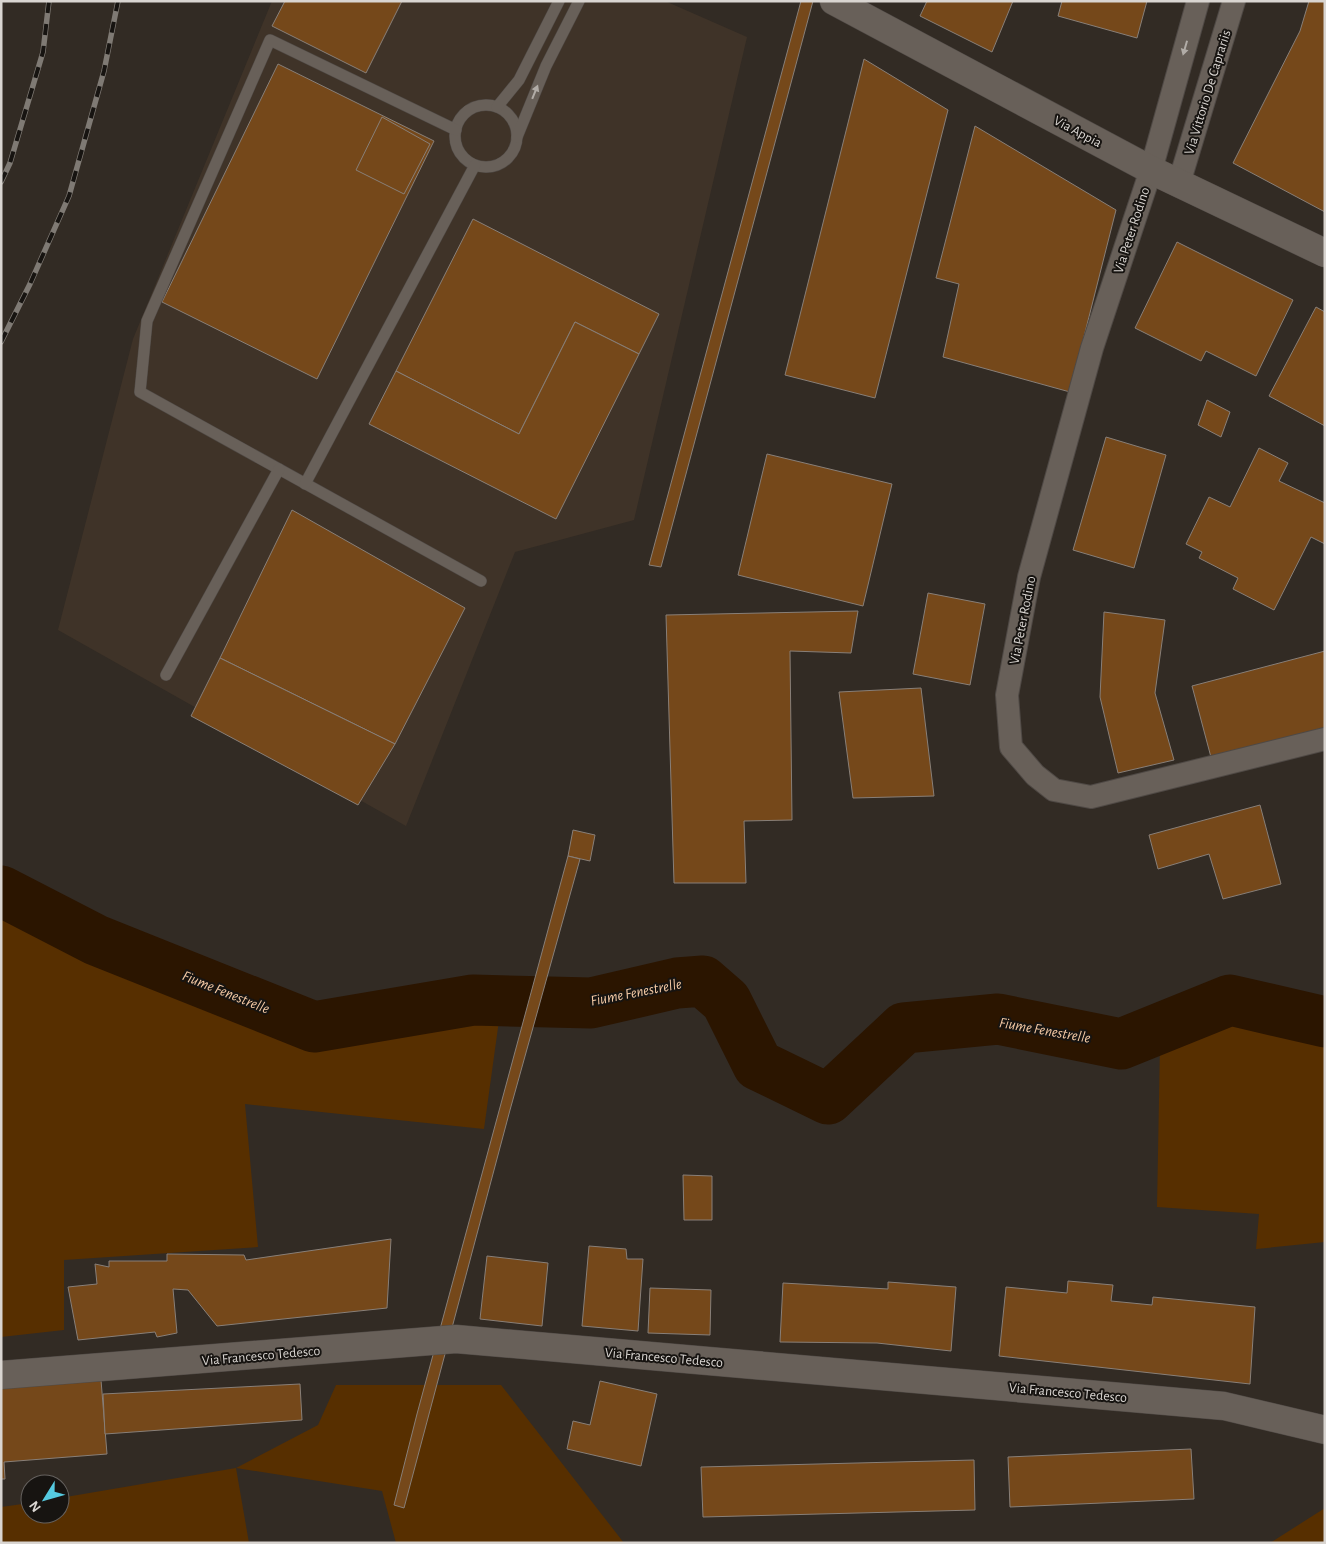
<svg xmlns="http://www.w3.org/2000/svg" width="1326" height="1544" viewBox="0 0 1326 1544" font-family="'Alegreya Sans',sans-serif">
<rect width="100%" height="100%" fill="#322b24"/>
<polygon fill="#3f3328" points="272,1 665,1 747,37 634,520 515,552 406,826 58,630 133,339"/>
<g fill="#572f00">
<polygon points="1,891 96,940 314,1027 501,1006 484,1129 245,1104 258,1247 64,1260 64,1330 1,1337"/>
<polygon points="1265,1018 1325,1036 1325,1242 1256,1249 1259,1214 1157,1207 1160,1044"/>
<polygon points="336,1385 501,1385 624,1543 396,1543 382,1491 236,1468 249,1543 1,1543 1,1507 30,1503 30,1514 60,1514 60,1498 236,1468 318,1425"/>
<polygon points="1325,1508 1325,1543 1270,1543"/>
</g>
<g fill="none" stroke-linecap="round" stroke-linejoin="round">
<polyline stroke="#2b1500" stroke-width="51" points="1,891 96,940 314,1027 473,1000 591,1003 677,983 703,981 726,1001 758,1065 828,1099 904,1028 998,1019 1121,1044 1230,1000 1325,1022"/>
</g>
<g fill="#75481a" stroke="#887f78">
<polygon points="285,1 402,1 366,73 272,26"/>
<polygon points="801,1 813,1 661,567 649,565"/>
<polygon points="927,1 1013,1 992,52 920,16"/>
<polygon points="1062,1 1147,1 1137,38 1058,16"/>
<polygon points="1309,1 1325,1 1325,212 1233,163 1300,31"/>
<polygon points="864,59 948,110 875,398 785,375"/>
<polygon points="278,64 434,141 317,379 162,302"/>
<polygon points="382,117 430,144 404,194 356,170"/>
<polygon points="975,126 1116,210 1070,392 943,357 959,284 936,278"/>
<polygon points="473,219 659,314 639,354 575,322 519,434 396,371"/>
<polygon points="1177,242 1293,300 1256,376 1206,351 1201,361 1135,328"/>
<polygon points="1316,307 1325,312 1325,426 1269,396"/>
<polygon points="575,322 639,354 556,519 369,424 396,371 519,434"/>
<polygon points="1207,400 1230,412 1221,437 1198,425"/>
<polygon points="1106,437 1166,455 1134,568 1073,550"/>
<polygon points="1259,448 1288,463 1279,481 1325,503 1325,544 1311,537 1274,610 1233,589 1238,578 1199,558 1202,552 1186,544 1209,497 1230,507"/>
<polygon points="767,454 892,484 863,606 738,575"/>
<polygon points="292,510 465,608 395,744 220,658"/>
<polygon points="928,593 985,604 970,685 913,674"/>
<polygon points="858,611 851,653 790,651 792,820 744,821 746,883 674,883 666,615"/>
<polygon points="1104,612 1165,620 1155,693 1174,760 1118,773 1100,697"/>
<polygon points="1325,651 1325,732 1212,761 1192,686"/>
<polygon points="220,658 395,744 358,805 191,716"/>
<polygon points="921,688 934,796 853,798 839,692"/>
<polygon points="1260,805 1281,884 1223,899 1209,854 1158,869 1149,835"/>
<polygon points="573,830 595,835 590,861 568,856"/>
<polygon points="568,856 580,859 510,1110 404,1508 394,1505 417,1414"/>
<polygon points="683,1175 712,1176 712,1220 684,1220"/>
<polygon points="391,1239 387,1308 217,1326 188,1290 173,1289 177,1333 157,1337 155,1332 78,1340 68,1287 97,1284 95,1264 109,1267 109,1261 167,1261 167,1254 244,1255 246,1260"/>
<polygon points="589,1246 626,1249 627,1259 643,1259 638,1331 582,1326"/>
<polygon points="487,1256 548,1263 542,1326 480,1319"/>
<polygon points="1068,1281 1113,1285 1111,1301 1152,1305 1153,1297 1255,1307 1250,1384 999,1356 1006,1287 1067,1293"/>
<polygon points="888,1282 956,1287 951,1351 877,1343 780,1342 783,1283 888,1289"/>
<polygon points="650,1288 711,1290 710,1335 648,1333"/>
<polygon points="101,1380 107,1454 4,1462 5,1479 1,1479 1,1387"/>
<polygon points="600,1381 657,1394 641,1466 567,1449 573,1421 590,1425"/>
<polygon points="300,1384 302,1420 105,1434 103,1394"/>
<polygon points="1191,1449 1194,1499 1010,1507 1008,1457"/>
<polygon points="974,1460 975,1510 703,1517 701,1467"/>
</g>
<g fill="none" stroke-linecap="round" stroke-linejoin="round">
<defs>
<g id="lane">
<circle cx="486" cy="136" r="31"/>
<polyline points="497,107 519,80 559,1"/>
<polyline points="456,130 270,40 147,321 140,392 481,581"/>
<polyline points="517,137 546,66 579,1"/>
<polyline points="305,484 475,165"/>
<polyline points="166,675 279,469"/>
</g>
<g id="street">
<polyline points="1198,1 1151,170 1092,348 1029,577 1007,695 1011,747 1035,775 1054,790 1091,797 1325,739"/>
<polyline points="1179,183 1234,1"/>
</g>
<g id="secondary">
<polyline points="834,1 1151,170 1325,253"/>
<polyline points="1,1375 456,1339 1224,1406 1325,1430"/>
</g>
</defs>
<use href="#lane" stroke="#4f4945" stroke-width="12"/>
<use href="#street" stroke="#4f4945" stroke-width="24"/>
<use href="#secondary" stroke="#4f4945" stroke-width="29"/>
<use href="#lane" stroke="#686059" stroke-width="11"/>
<use href="#street" stroke="#686059" stroke-width="22"/>
<use href="#secondary" stroke="#686059" stroke-width="28"/>
<defs>
<g id="rail">
<polyline points="1,182 10,163 43,52 49,1"/>
<polyline points="1,342 30,284 69,196 104,71 118,1"/>
</g>
</defs>
<use href="#rail" stroke="#7f7a74" stroke-width="5.5"/>
<use href="#rail" stroke="#171411" stroke-width="4" stroke-dasharray="11" stroke-linecap="butt"/>
</g>
<defs><path id="oneway-solid" d="M-6-.8H1V-3.2L6.5 0L1 3.2V.8H-6Z" transform="scale(1.25)"/></defs>
<g fill="#b1aca7">
<use href="#oneway-solid" transform="translate(1185 48) rotate(106)"/>
<use href="#oneway-solid" transform="translate(535 92) rotate(-68)"/>
</g>
<g text-anchor="middle" stroke-width="4" stroke-linejoin="round" paint-order="stroke">
<g font-size="14" fill="#d9d5d1" stroke="#171411">
<text transform="translate(1207 92) rotate(-73)" y="5">Via Vittorio De Caprariis</text>
<text transform="translate(1078 131) rotate(28)" y="5">Via Appia</text>
<text transform="translate(1131 230) rotate(-72)" y="5">Via Peter Rodino</text>
<text transform="translate(1022 620) rotate(-79)" y="5">Via Peter Rodino</text>
<text transform="translate(261 1355) rotate(-5)" y="5">Via Francesco Tedesco</text>
<text transform="translate(664 1357) rotate(5)" y="5">Via Francesco Tedesco</text>
<text transform="translate(1068 1392) rotate(5)" y="5">Via Francesco Tedesco</text>
</g>
<g font-size="15" font-style="italic" fill="#f6cba6" stroke="#171411">
<text transform="translate(226 992) rotate(22)" y="5">Fiume Fenestrelle</text>
<text transform="translate(636 992) rotate(-11)" y="5">Fiume Fenestrelle</text>
<text transform="translate(1045 1030) rotate(10)" y="5">Fiume Fenestrelle</text>
</g>
</g>
<rect width="1326" height="1544" fill="none" stroke="#d9d5d1" stroke-width="5"/>
<g transform="translate(45 1499) rotate(233)"><circle r="24" fill="#171411" stroke="#65615e"/>
<path d="M0-4L9 19L0 12L-9 19Z" fill="#55cae0"/>
<text y="-8" font-size="14" font-weight="bold" text-anchor="middle" fill="#d9d5d1">N</text>
</g>
</svg>
